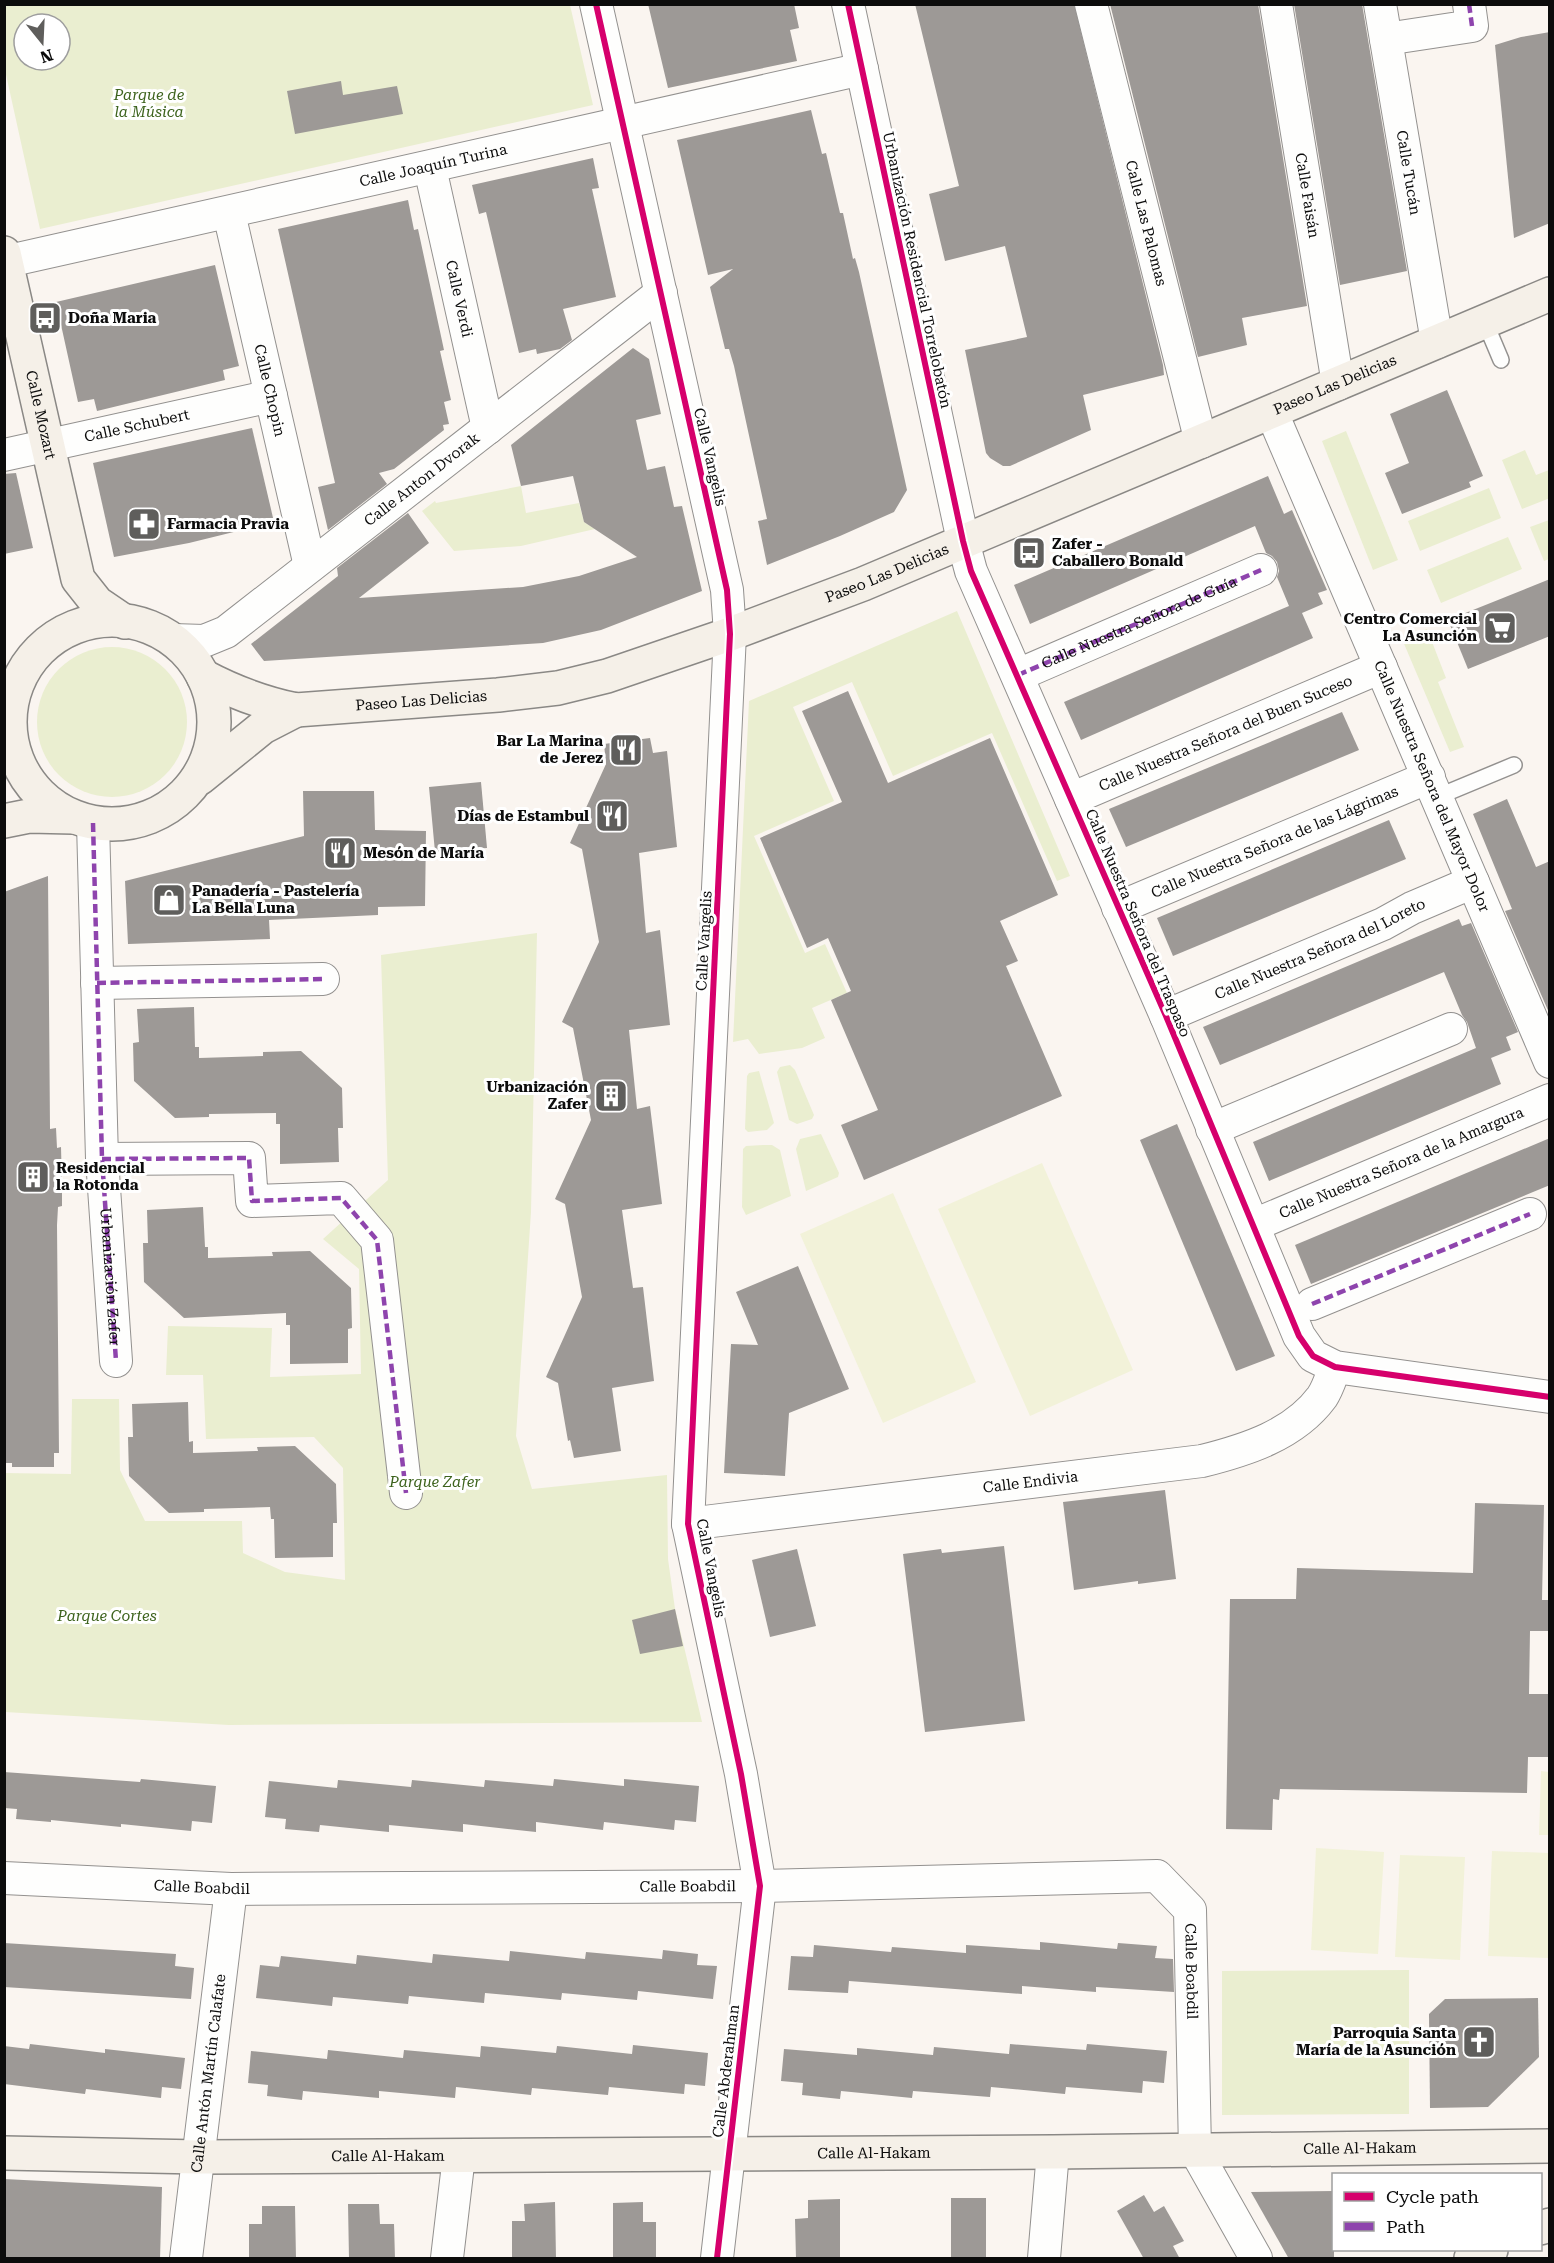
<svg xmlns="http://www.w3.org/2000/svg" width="1554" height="2263" viewBox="0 0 1554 2263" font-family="'Roboto Serif',serif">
<rect width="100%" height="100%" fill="#faf5f0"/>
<g fill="#eaeed0" fill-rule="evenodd">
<path d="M4,5h566l23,100 -553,124 -35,-159zM24,24h36v36h-36z"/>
<polygon points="1346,431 1398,560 1373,570 1322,441"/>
<polygon points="1525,450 1536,475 1549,470 1550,498 1522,509 1502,460"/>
<polygon points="521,486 526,513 579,503 584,522 595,529 521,546 454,551 422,511 435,501 436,503"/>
<polygon points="1489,488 1501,518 1420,551 1408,521"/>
<polygon points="1549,520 1549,559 1544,561 1530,527"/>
<polygon points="1508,537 1522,569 1441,603 1427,570"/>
<polygon points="957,611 1070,876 1057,881 992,733 893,776 852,682 793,707 834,801 754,836 805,953 825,944 847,993 812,1008 825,1038 802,1048 759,1054 748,1039 733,1042 749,701"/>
<polygon points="1427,629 1446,678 1438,682 1464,747 1450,752 1402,639"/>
<circle cx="112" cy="722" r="75"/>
<polygon points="537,933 531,1212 516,1436 532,1489 667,1475 668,1559 675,1609 702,1722 229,1725 5,1712 4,1473 71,1474 72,1399 119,1399 120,1470 145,1521 242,1521 243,1553 285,1572 345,1580 343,1468 314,1437 206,1439 203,1375 166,1375 168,1326 272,1328 270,1377 361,1374 359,1269 323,1239 388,1180 381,955"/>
<polygon points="790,1065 795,1070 814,1115 812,1119 797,1124 789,1120 777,1072 780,1067"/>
<polygon points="759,1071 774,1123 767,1130 748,1132 745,1129 747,1076 749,1073"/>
<polygon points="821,1134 839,1173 838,1177 806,1191 796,1149 800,1139"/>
<polygon points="763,1145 772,1145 780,1150 791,1196 746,1215 742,1207 743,1149 746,1146"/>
<polygon points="1409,1970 1409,2114 1222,2115 1222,1971"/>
</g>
<g fill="#f2f2d9">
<polygon points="1042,1163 1133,1370 1030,1416 938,1209"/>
<polygon points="893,1193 976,1382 883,1423 800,1234"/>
<polygon points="1541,1771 1549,1772 1549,1835 1539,1835"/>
<polygon points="1316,1848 1384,1852 1378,1954 1311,1950"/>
<polygon points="1492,1851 1549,1853 1549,1958 1488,1956"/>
<polygon points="1400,1855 1465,1857 1460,1960 1395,1957"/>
</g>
<g fill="#9d9996">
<polygon points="648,4 794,4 799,28 790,30 797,61 668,88"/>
<polygon points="915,4 1074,4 1163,365 1164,375 1083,395 1091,430 1010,466 1003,466 990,458 986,453 965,350 1027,337 1005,246 945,261 929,194 959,186"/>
<polygon points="1110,4 1258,4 1307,306 1242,318 1247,345 1198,357"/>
<polygon points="1294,4 1362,4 1407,271 1340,285"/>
<polygon points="1550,32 1550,223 1514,238 1495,45 1521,37"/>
<polygon points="341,81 343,95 397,86 403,114 295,134 287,91"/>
<polygon points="811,110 822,154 826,153 840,213 843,213 853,259 855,258 859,272 907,490 894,512 840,536 767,565 758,521 767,519 734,366 729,349 725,349 710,287 733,269 708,275 677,140"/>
<polygon points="593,158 599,188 592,189 616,297 563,309 572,340 560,349 537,354 536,349 519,353 486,212 479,214 472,185"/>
<polygon points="408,200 414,230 418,229 444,350 440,351 451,400 444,402 449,424 443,425 444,430 394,469 379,473 387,484 328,530 318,487 335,483 278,229"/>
<polygon points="215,265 239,366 223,370 225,380 97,411 94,399 78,402 56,302"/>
<polygon points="633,348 649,359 661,414 636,420 647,470 665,466 674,507 682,506 702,591 601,630 543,643 264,661 251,644 338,576 337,568 408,513 429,543 359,598 523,587 579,576 637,557 584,522 573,476 521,486 511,445"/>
<polygon points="1447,390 1483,476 1469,482 1471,487 1402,514 1385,473 1409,463 1390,414"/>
<polygon points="252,428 274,522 189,543 114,557 93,463"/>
<polygon points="16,473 33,548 4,554 4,474"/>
<polygon points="1268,476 1284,514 1292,510 1327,590 1318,593 1323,604 1302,613 1313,638 1081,740 1064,702 1289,606 1277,577 1279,571 1277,562 1272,556 1266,553 1255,526 1030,624 1014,585"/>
<polygon points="1550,579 1550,636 1468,669 1448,620"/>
<polygon points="848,691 888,783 990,738 1058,895 1000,921 1018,961 1006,966 1062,1096 864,1180 841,1125 878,1110 831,1000 851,991 828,938 807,948 760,838 842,802 802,711"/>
<polygon points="1342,712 1359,750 1126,847 1109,809"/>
<polygon points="650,738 653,753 667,751 677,847 639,853 646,933 660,930 670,1025 629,1030 637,1109 650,1106 662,1204 622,1210 633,1288 643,1287 654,1381 612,1388 621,1451 574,1458 570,1440 568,1441 558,1383 546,1377 582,1297 565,1204 555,1199 591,1120 573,1028 562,1022 599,942 582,849 570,843 606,764 604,744"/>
<polygon points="481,782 487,848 435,852 429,787"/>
<polygon points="303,791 374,791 375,830 426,831 425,906 378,907 378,915 269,920 270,939 128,944 125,881 304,836"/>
<polygon points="1507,799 1536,867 1550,861 1550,1015 1505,911 1512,909 1473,814"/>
<polygon points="1389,820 1406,859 1173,956 1157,918"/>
<polygon points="48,876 50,1129 56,1128 57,1148 61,1147 62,1186 62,1206 58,1207 57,1225 59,1453 54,1453 54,1467 12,1467 12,1463 4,1463 4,1223 6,1223 4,892"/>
<polygon points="1459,919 1462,926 1471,923 1518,1032 1506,1037 1511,1050 1491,1058 1501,1084 1269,1181 1253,1142 1476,1048 1467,1022 1462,1015 1444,972 1220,1065 1203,1027"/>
<polygon points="194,1007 195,1047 199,1047 199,1058 263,1056 263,1052 301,1051 342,1088 343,1128 338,1128 339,1162 280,1164 280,1124 276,1124 276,1113 209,1114 209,1117 175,1118 134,1081 133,1043 139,1042 137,1009"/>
<polygon points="1177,1124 1275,1356 1236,1371 1140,1140"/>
<polygon points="1550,1138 1550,1185 1311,1284 1295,1245"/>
<polygon points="203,1207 205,1247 208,1247 208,1258 273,1256 272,1252 310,1251 351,1288 352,1328 348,1329 348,1363 290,1364 290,1325 286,1325 286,1313 184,1318 144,1282 143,1243 148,1243 147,1210"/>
<polygon points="798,1266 849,1389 789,1413 785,1476 724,1473 731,1344 758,1345 736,1292"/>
<polygon points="188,1402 189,1442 193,1441 193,1453 258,1451 257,1447 295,1446 336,1484 337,1523 333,1523 333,1557 275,1558 274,1519 271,1519 270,1507 204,1509 204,1512 169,1513 129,1476 128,1437 133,1437 132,1404"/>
<polygon points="1165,1490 1176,1579 1138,1584 1138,1581 1074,1590 1063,1502"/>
<polygon points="1475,1503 1544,1505 1542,1600 1550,1600 1550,1631 1530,1631 1529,1694 1550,1694 1550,1757 1528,1757 1527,1793 1280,1789 1279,1800 1273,1799 1272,1830 1226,1829 1230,1599 1296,1599 1297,1568 1473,1573"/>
<polygon points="1004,1546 1025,1721 925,1732 903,1554 941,1549 942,1553"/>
<polygon points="797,1549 816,1626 770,1637 752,1560"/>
<polygon points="675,1609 683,1646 640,1654 632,1620"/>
<polygon points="4,1772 140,1782 141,1779 216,1786 212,1823 192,1821 191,1831 121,1824 121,1827 51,1820 51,1822 16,1819 17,1809 4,1808"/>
<polygon points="554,1779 624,1786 624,1779 699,1786 696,1822 675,1820 674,1830 604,1822 603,1830 536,1822 536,1832 463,1824 463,1832 389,1825 389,1832 320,1825 319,1832 285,1829 286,1819 265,1817 269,1781 337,1788 338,1780 411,1787 412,1780 484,1787 485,1780 553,1786"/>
<polygon points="1040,1942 1117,1949 1118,1943 1157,1946 1155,1958 1173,1959 1174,1992 1096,1987 1096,1992 1022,1986 1022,1994 849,1981 848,1993 788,1990 791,1956 813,1957 814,1945 891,1952 892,1947 966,1953 966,1945 1040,1950"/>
<polygon points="4,1943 176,1954 175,1966 194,1968 191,1999 4,1987"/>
<polygon points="663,1950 698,1954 697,1965 717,1966 713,1999 638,1991 637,2000 562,1993 561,2000 485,1993 484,2003 409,1996 408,2004 333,1997 332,2006 256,1998 260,1965 279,1967 281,1956 356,1964 357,1955 432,1963 433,1954 509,1961 510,1951 585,1959 586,1952 662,1959"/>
<polygon points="1538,1998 1539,2057 1488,2107 1430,2108 1429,2014 1445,1999"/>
<polygon points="30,2044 105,2053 105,2049 185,2058 181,2089 162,2087 161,2098 86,2089 85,2094 4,2084 4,2046 29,2049"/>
<polygon points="1010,2044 1086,2050 1087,2044 1167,2051 1164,2083 1143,2081 1142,2093 1066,2087 1065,2094 991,2087 990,2097 913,2091 912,2098 841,2091 840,2099 802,2095 803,2083 781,2081 784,2049 857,2055 857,2048 933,2055 934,2047 1009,2054"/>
<polygon points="633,2045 708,2053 705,2086 685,2084 684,2094 609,2087 608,2095 532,2088 531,2095 456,2087 455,2098 379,2091 379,2098 303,2091 302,2100 267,2096 268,2085 248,2083 251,2051 327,2059 328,2050 403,2058 404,2050 480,2057 481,2046 556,2053 557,2046 632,2054"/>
<polygon points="4,2179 162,2187 160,2259 4,2259"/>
<polygon points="1334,2191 1334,2259 1289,2259 1251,2192"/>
<polygon points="1144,2195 1154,2212 1164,2206 1184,2241 1173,2246 1180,2259 1144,2259 1117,2211"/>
<rect x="951" y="2198" width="35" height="61"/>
<polygon points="840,2199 840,2259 796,2259 795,2219 808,2218 808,2200"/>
<polygon points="555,2202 556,2259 512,2259 512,2221 525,2221 524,2204"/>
<polygon points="643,2202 643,2222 656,2222 656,2259 613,2259 613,2203"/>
<polygon points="348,2204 379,2204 380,2224 394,2224 395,2259 349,2259"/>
<polygon points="262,2206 295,2206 296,2259 249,2259 249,2224 262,2224"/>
</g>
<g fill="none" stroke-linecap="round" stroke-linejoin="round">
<defs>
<g id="lane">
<polyline points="1485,322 1501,360"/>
<polyline points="1437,797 1514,765"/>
</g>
<g id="street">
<polyline points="596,4 727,590 730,634 688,1524 741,1774 760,1886 717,2258"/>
<polyline points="848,4 963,541 971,571 1166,1016 1299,1336 1313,1356 1335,1367 1550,1397"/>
<path id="s1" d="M1091,4l110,438"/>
<path id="s2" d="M1276,4l62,380"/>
<path id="s3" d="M1380,4l57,338"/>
<polyline points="1386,39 1472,26 1469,4"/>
<path id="s4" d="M430,168l58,260"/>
<path id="s5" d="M229,213l81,353"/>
<path id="s6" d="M4,262l858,-193"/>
<path id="s7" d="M1272,413l278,649"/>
<path id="s8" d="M4,455l267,-59"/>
<path id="s9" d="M173,640l31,1 22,-9 435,-339"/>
<path id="s10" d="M1018,675l243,-105"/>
<path id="s11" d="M1071,799l310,-132"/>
<polyline points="93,823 102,1159 116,1361"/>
<path id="s12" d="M1118,908l311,-131"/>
<polyline points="97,983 323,979"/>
<path id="s13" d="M1166,1016l217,-92 29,-16 61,-26"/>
<polyline points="1212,1129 1451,1029"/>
<polyline points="102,1159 249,1158 252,1201 341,1198 377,1240 406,1493"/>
<path id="s14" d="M1254,1225l296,-125"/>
<polyline points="1312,1304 1530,1214"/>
<path id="s15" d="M688,1524l514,-63c44,-11 92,-26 120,-64 6,-9 9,-20 13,-30"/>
<path id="s16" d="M4,1878l227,11 529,-3 397,-10 33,34 5,240 61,108"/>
<path id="s17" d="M186,2258l45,-369"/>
<polyline points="447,2258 459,2156"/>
<polyline points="1044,2258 1053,2152"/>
</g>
<g id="secondary">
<path id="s18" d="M4,253l74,326 19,24 28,19"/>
<circle cx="112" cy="722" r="102"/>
<path id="s19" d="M203,676c30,16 59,27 93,34l202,-15 60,-7 49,-12 123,-42 133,-50 687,-290"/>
<polyline points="200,778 263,727 296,710"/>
<polyline points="4,821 29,816 73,817"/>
<path id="s20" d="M4,2153l195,4 854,-5 497,-6"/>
<polyline points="1540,2228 1550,2225"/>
<polyline points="1471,2258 1491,2250"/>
</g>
</defs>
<use href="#lane" stroke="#93918f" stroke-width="18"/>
<use href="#street" stroke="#93918f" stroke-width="34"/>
<use href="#secondary" stroke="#8a8885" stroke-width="36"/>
<use href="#lane" stroke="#fefefd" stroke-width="15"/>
<use href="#street" stroke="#fefefd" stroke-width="32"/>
<use href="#secondary" stroke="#f5f0e8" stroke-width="33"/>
<g stroke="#8e44ad" stroke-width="4.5" stroke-dasharray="9 4.5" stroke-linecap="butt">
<polyline points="1469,4 1472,26"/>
<polyline points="1018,675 1261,570"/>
<path id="s21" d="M93,823l9,336 14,202"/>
<polyline points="97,983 323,979"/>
<polyline points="102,1159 249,1158 252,1201 341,1198 377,1240 406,1493"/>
<polyline points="1312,1304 1530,1214"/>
</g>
<defs>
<g id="cycleway">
<polyline points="596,4 727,590 730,634 688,1524 741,1774 760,1886 717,2258"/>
<polyline points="848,4 963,541 971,571 1166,1016 1299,1336 1313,1356 1335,1367 1550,1397"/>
</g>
</defs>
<use href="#cycleway" stroke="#fff" stroke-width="10"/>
<use href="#cycleway" stroke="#d6006c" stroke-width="6"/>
</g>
<defs>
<symbol id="bus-square" viewBox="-11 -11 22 22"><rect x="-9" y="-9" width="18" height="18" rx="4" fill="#5f5e5c" stroke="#fff"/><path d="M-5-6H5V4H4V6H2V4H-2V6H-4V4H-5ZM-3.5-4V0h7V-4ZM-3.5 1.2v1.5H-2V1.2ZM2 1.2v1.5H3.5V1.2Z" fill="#fff"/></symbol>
<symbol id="pharmacy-square" viewBox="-11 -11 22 22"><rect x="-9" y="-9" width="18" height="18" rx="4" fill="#5f5e5c" stroke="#fff"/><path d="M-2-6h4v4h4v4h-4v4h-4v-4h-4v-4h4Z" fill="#fff"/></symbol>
<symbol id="supermarket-square" viewBox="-11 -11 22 22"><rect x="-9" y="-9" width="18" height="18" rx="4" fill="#5f5e5c" stroke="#fff"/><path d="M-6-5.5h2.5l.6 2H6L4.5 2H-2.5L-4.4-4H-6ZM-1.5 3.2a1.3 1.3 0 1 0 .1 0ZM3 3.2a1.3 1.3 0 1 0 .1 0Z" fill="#fff"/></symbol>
<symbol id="restaurant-square" viewBox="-11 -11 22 22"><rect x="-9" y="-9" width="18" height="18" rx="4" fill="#5f5e5c" stroke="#fff"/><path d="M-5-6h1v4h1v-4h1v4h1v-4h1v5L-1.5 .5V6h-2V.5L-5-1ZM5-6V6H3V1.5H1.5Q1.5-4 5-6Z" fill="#fff"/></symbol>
<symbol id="shop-square" viewBox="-11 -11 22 22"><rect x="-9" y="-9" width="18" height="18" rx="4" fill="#5f5e5c" stroke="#fff"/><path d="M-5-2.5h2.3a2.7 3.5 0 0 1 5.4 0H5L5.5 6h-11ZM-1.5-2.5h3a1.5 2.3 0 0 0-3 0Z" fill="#fff"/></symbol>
<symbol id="building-square" viewBox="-11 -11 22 22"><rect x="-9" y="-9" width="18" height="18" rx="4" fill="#5f5e5c" stroke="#fff"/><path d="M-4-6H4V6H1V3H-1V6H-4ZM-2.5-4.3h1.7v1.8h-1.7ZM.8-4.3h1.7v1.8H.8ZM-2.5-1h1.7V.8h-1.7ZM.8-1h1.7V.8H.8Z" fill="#fff"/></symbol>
<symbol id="church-square" viewBox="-11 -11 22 22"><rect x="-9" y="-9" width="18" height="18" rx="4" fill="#5f5e5c" stroke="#fff"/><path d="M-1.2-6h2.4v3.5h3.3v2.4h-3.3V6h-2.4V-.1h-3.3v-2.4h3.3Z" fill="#fff"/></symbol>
</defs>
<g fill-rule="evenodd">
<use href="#bus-square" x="26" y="299" width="38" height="38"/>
<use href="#pharmacy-square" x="125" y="505" width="38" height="38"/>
<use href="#bus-square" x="1010" y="534" width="38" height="38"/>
<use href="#supermarket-square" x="1481" y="609" width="38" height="38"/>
<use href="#restaurant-square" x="607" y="731" width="38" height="38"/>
<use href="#restaurant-square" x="593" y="797" width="38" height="38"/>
<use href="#restaurant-square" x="321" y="834" width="38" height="38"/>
<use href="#shop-square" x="150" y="881" width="38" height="38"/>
<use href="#building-square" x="592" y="1077" width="38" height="38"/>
<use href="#building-square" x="14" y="1158" width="38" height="38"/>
<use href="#church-square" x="1460" y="2023" width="38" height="38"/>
</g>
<g text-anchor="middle" stroke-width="6" stroke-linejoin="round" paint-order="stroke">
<g font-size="15" font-style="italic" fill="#3d631d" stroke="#fff">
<text x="149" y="100">Parque de<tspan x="149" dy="17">la Música</tspan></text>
<text x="435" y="1487">Parque Zafer</text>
<text x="107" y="1621">Parque Cortes</text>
</g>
<g font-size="15" fill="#0c0c0c" stroke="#fff">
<text dy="5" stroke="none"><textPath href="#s6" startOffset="440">Calle Joaquín Turina</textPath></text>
<text dy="5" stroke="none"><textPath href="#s3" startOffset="171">Calle Tucán</textPath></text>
<text dy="5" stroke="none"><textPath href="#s2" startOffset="194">Calle Faisán</textPath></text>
<text dy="5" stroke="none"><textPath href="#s1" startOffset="226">Calle Las Palomas</textPath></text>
<text transform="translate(917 270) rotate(78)" y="5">Urbanización Residencial Torrelobatón</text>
<text dy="5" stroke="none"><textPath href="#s4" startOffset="134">Calle Verdi</textPath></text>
<text dy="5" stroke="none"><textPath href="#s19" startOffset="1197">Paseo Las Delicias</textPath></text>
<text dy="5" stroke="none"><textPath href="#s5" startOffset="182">Calle Chopin</textPath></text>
<text dy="5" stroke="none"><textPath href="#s18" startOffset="166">Calle Mozart</textPath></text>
<text dy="5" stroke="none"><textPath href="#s8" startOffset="136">Calle Schubert</textPath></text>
<text transform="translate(710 457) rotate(77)" y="5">Calle Vangelis</text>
<text dy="5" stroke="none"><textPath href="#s9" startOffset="303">Calle Anton Dvorak</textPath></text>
<text dy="5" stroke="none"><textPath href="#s19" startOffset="711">Paseo Las Delicias</textPath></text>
<text dy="5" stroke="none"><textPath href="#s10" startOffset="132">Calle Nuestra Señora de Guía</textPath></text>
<text dy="5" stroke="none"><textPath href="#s19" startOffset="225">Paseo Las Delicias</textPath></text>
<text dy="5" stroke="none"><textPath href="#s11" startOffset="168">Calle Nuestra Señora del Buen Suceso</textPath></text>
<text dy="5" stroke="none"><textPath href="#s7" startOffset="406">Calle Nuestra Señora del Mayor Dolor</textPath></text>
<text dy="5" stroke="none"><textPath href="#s12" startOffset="170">Calle Nuestra Señora de las Lágrimas</textPath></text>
<text transform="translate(1138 923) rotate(67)" y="5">Calle Nuestra Señora del Traspaso</text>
<text transform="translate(704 941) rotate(-87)" y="5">Calle Vangelis</text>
<text dy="5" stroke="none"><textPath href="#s13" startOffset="168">Calle Nuestra Señora del Loreto</textPath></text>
<text dy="5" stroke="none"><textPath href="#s14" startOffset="160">Calle Nuestra Señora de la Amargura</textPath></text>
<text dy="5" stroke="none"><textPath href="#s21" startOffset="454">Urbanización Zafer</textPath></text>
<text dy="5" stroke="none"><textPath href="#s15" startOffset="345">Calle Endivia</textPath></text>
<text transform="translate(711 1568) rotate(79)" y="5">Calle Vangelis</text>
<text dy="5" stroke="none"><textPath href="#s16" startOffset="684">Calle Boabdil</textPath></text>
<text dy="5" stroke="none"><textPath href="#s16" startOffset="198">Calle Boabdil</textPath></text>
<text dy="5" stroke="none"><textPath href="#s16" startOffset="1262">Calle Boabdil</textPath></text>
<text transform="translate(726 2071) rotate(-83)" y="5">Calle Abderahman</text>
<text dy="5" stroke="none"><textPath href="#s17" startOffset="186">Calle Antón Martín Calafate</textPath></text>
<text dy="5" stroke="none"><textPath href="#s20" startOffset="1356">Calle Al-Hakam</textPath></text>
<text dy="5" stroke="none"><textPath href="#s20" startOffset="870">Calle Al-Hakam</textPath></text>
<text dy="5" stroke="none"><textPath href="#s20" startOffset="384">Calle Al-Hakam</textPath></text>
</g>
<g font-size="15" font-weight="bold" fill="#0c0c0c" stroke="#fff" text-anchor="start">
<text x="68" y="323">Doña Maria</text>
<text x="167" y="529">Farmacia Pravia</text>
<text x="1052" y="549">Zafer -<tspan x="1052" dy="17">Caballero Bonald</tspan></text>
<text x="1477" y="624" text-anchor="end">Centro Comercial<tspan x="1477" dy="17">La Asunción</tspan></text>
<text x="603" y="746" text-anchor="end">Bar La Marina<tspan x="603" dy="17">de Jerez</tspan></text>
<text x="589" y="821" text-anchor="end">Días de Estambul</text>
<text x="363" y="858">Mesón de María</text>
<text x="192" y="896">Panadería - Pastelería<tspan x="192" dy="17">La Bella Luna</tspan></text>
<text x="588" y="1092" text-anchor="end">Urbanización<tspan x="588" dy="17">Zafer</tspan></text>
<text x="56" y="1173">Residencial<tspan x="56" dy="17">la Rotonda</tspan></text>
<text x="1456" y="2038" text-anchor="end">Parroquia Santa<tspan x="1456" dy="17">María de la Asunción</tspan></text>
</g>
</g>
<rect width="1554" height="2263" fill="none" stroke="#0c0c0c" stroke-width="12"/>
<rect x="1332" y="2173" width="210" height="78" fill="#ffffff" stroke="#9e9e9e" stroke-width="1.5"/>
<rect x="1344" y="2192" width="30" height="9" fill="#d6006c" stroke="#9e9e9e" stroke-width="1.5"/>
<text x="1386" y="2203" font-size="18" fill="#0c0c0c">Cycle path</text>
<rect x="1344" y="2222" width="30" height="9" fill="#8e44ad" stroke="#9e9e9e" stroke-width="1.5"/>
<text x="1386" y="2233" font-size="18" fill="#0c0c0c">Path</text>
<g transform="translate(42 42) rotate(162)"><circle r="28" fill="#ffffff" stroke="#9e9e9e" stroke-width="1.5"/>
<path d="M0-4.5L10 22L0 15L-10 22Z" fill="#5f5e5c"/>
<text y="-9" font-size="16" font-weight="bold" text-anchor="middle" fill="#0c0c0c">N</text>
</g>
</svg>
